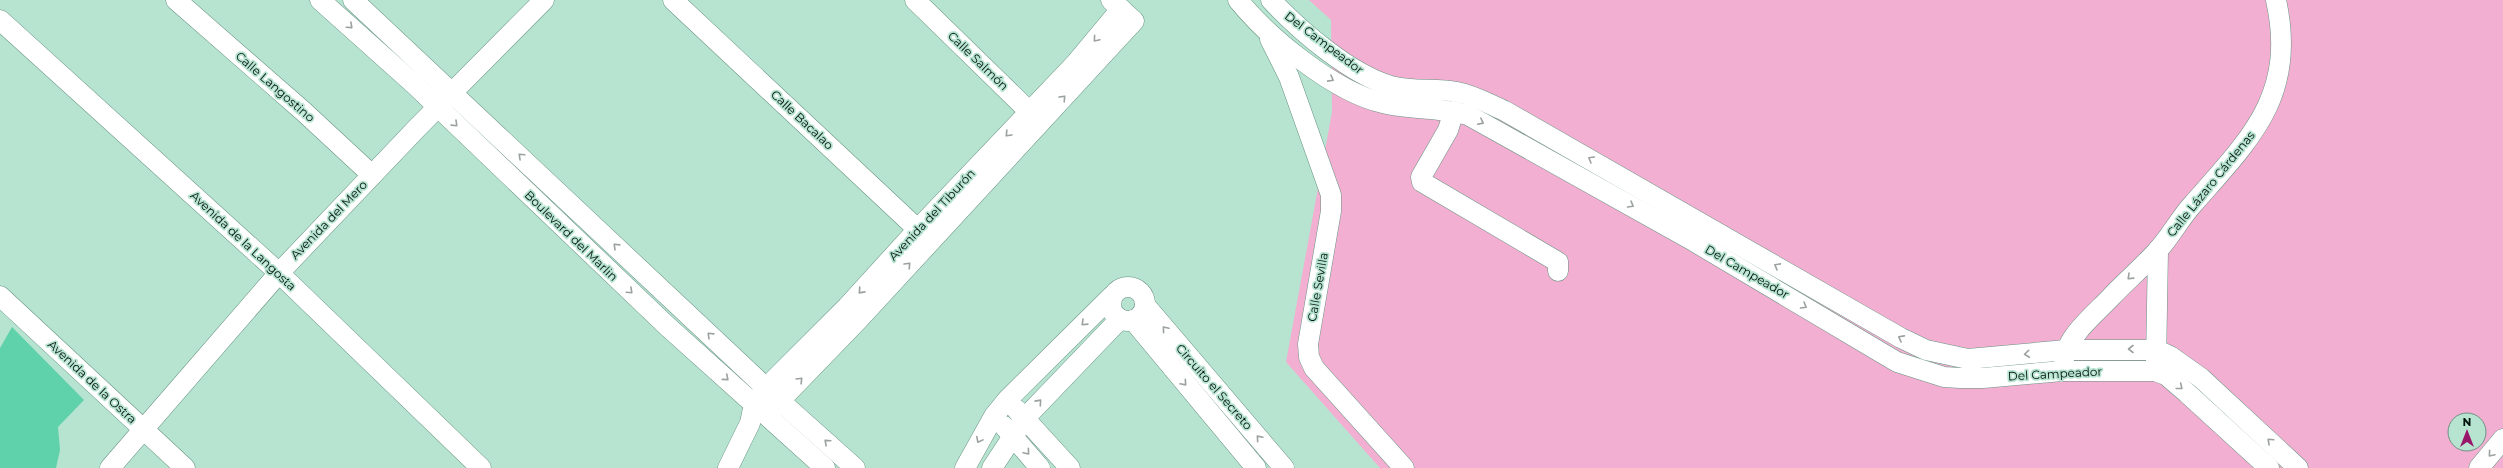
<svg xmlns="http://www.w3.org/2000/svg" width="2503" height="468" viewBox="0 0 2503 468" font-family="Montserrat,sans-serif">
<rect width="100%" height="100%" fill="#b6e4d1"/>
<path fill="#f3afd1" fill-rule="evenodd" d="M1309,0h1194v468h-1123l-94,-106 46,-250 -1,-92zM2455,420h24v24h-24z"/>
<polygon fill="#60d2ab" points="12,327 84,400 58,427 60,450 56,468 0,468 0,348"/>
<g fill="none" stroke-linecap="round" stroke-linejoin="round">
<defs>
<g id="minor">
<polyline points="176,0 303,111 372,175"/>
<polyline points="320,0 414,84 667,326 825,468"/>
<polyline points="353,0 780,401 855,468"/>
<polyline points="673,0 927,238"/>
<polyline points="915,0 1039,121"/>
<path d="M1238,0c31,38 96,92 145,103 28,7 58,4 85,12l222,124 207,123 47,15 16,1h23l79,-7h93l11,4 21,18 82,75"/>
<path d="M1271,0c29,31 79,74 120,86 22,6 44,2 66,6 17,3 32,12 48,19l396,227 25,12 42,9 98,-9h91l13,6 31,22 97,90"/>
<polyline points="0,20 279,273 481,468"/>
<polyline points="1270,39 1289,77 1331,195 1331,211 1308,344 1309,357 1314,368 1404,468"/>
<polyline points="1454,111 1448,130 1421,177 1422,182 1558,262 1558,271"/>
<circle cx="1128" cy="304" r="17"/>
<polyline points="0,296 185,468"/>
<polyline points="1145,305 1284,468"/>
<polyline points="1133,320 1256,468"/>
<path d="M2064,359c4,-24 31,-45 47,-62 15,-16 32,-30 47,-47 13,-14 22,-32 35,-46 58,-66 104,-109 83,-204"/>
<polyline points="2156,364 2158,250"/>
<polyline points="1016,409 1070,468"/>
<polyline points="770,411 859,319 1134,21 1111,0"/>
<polyline points="1004,426 1040,468"/>
<polyline points="110,468 279,273 417,128 544,0"/>
<polyline points="728,468 750,423 754,404 766,388 847,307 918,229 1076,63 1121,9"/>
<polyline points="965,468 994,416 1007,400 1112,296"/>
<polyline points="992,468 1025,418 1120,319"/>
<polyline points="2479,468 2503,439"/>
</g>
</defs>
<use href="#minor" stroke="#689382" stroke-width="21"/>
<use href="#minor" stroke="#fff" stroke-width="20"/>
</g>
<defs><path id="oneway-chevron" d="M-2-3.5L2.5 0L-2 3.5" fill="none" stroke-width="1.6" stroke-linecap="round" stroke-linejoin="round"/></defs>
<g stroke="#9ba19e">
<use href="#oneway-chevron" transform="translate(350 26) rotate(42)"/>
<use href="#oneway-chevron" transform="translate(1096 39) rotate(130)"/>
<use href="#oneway-chevron" transform="translate(1331 79) rotate(29)"/>
<use href="#oneway-chevron" transform="translate(1063 98) rotate(-47)"/>
<use href="#oneway-chevron" transform="translate(1481 122) rotate(27)"/>
<use href="#oneway-chevron" transform="translate(455 124) rotate(44)"/>
<use href="#oneway-chevron" transform="translate(1008 134) rotate(133)"/>
<use href="#oneway-chevron" transform="translate(521 156) rotate(-137)"/>
<use href="#oneway-chevron" transform="translate(1591 159) rotate(-150)"/>
<use href="#oneway-chevron" transform="translate(1631 205) rotate(30)"/>
<use href="#oneway-chevron" transform="translate(616 246) rotate(-136)"/>
<use href="#oneway-chevron" transform="translate(908 265) rotate(-47)"/>
<use href="#oneway-chevron" transform="translate(1777 266) rotate(-151)"/>
<use href="#oneway-chevron" transform="translate(2130 277) rotate(136)"/>
<use href="#oneway-chevron" transform="translate(630 291) rotate(43)"/>
<use href="#oneway-chevron" transform="translate(861 291) rotate(132)"/>
<use href="#oneway-chevron" transform="translate(1804 306) rotate(30)"/>
<use href="#oneway-chevron" transform="translate(1084 323) rotate(136)"/>
<use href="#oneway-chevron" transform="translate(1165 329) rotate(-130)"/>
<use href="#oneway-chevron" transform="translate(710 335) rotate(-136)"/>
<use href="#oneway-chevron" transform="translate(1901 338) rotate(-152)"/>
<use href="#oneway-chevron" transform="translate(2131 349) rotate(-180)"/>
<use href="#oneway-chevron" transform="translate(2027 354) rotate(174)"/>
<use href="#oneway-chevron" transform="translate(726 378) rotate(41)"/>
<use href="#oneway-chevron" transform="translate(800 380) rotate(-46)"/>
<use href="#oneway-chevron" transform="translate(1184 383) rotate(49)"/>
<use href="#oneway-chevron" transform="translate(2180 387) rotate(39)"/>
<use href="#oneway-chevron" transform="translate(1039 402) rotate(-48)"/>
<use href="#oneway-chevron" transform="translate(1259 438) rotate(-131)"/>
<use href="#oneway-chevron" transform="translate(979 440) rotate(118)"/>
<use href="#oneway-chevron" transform="translate(2270 441) rotate(-137)"/>
<use href="#oneway-chevron" transform="translate(827 442) rotate(-138)"/>
<use href="#oneway-chevron" transform="translate(1027 452) rotate(50)"/>
<use href="#oneway-chevron" transform="translate(2491 454) rotate(130)"/>
</g>
<g text-anchor="middle" stroke-width="3.5" stroke-linejoin="round" paint-order="stroke">
<g font-size="12" fill="#04130d" stroke="#b6e4d1">
<text transform="translate(1324 43) rotate(37)" y="4">Del Campeador</text>
<text transform="translate(978 61) rotate(44)" y="4">Calle Salmón</text>
<text transform="translate(275 87) rotate(41)" y="4">Calle Langostino</text>
<text transform="translate(802 120) rotate(43)" y="4">Calle Bacalao</text>
<text transform="translate(2211 184) rotate(-51)" y="4">Calle Lázaro Cárdenas</text>
<text transform="translate(932 215) rotate(-47)" y="4">Avenida del Tiburón</text>
<text transform="translate(329 220) rotate(-46)" y="4">Avenida del Mero</text>
<text transform="translate(571 236) rotate(44)" y="4">Boulevard del Marlin</text>
<text transform="translate(243 241) rotate(43)" y="4">Avenida de la Langosta</text>
<text transform="translate(1747 272) rotate(30)" y="4">Del Campeador</text>
<text transform="translate(1318 287) rotate(-80)" y="4">Calle Sevilla</text>
<text transform="translate(2055 374) rotate(-3)" y="4">Del Campeador</text>
<text transform="translate(92 382) rotate(43)" y="4">Avenida de la Ostra</text>
<text transform="translate(1214 387) rotate(49)" y="4">Circuito el Secreto</text>
</g>
</g>
<g transform="translate(2467 432)"><circle r="19" fill="#b6e4d1" stroke="#6f9083"/>
<path d="M0-3L7 15L0 10L-7 15Z" fill="#99156a"/>
<text y="-6" font-size="11" font-weight="bold" text-anchor="middle" fill="#04130d">N</text>
</g>
</svg>
